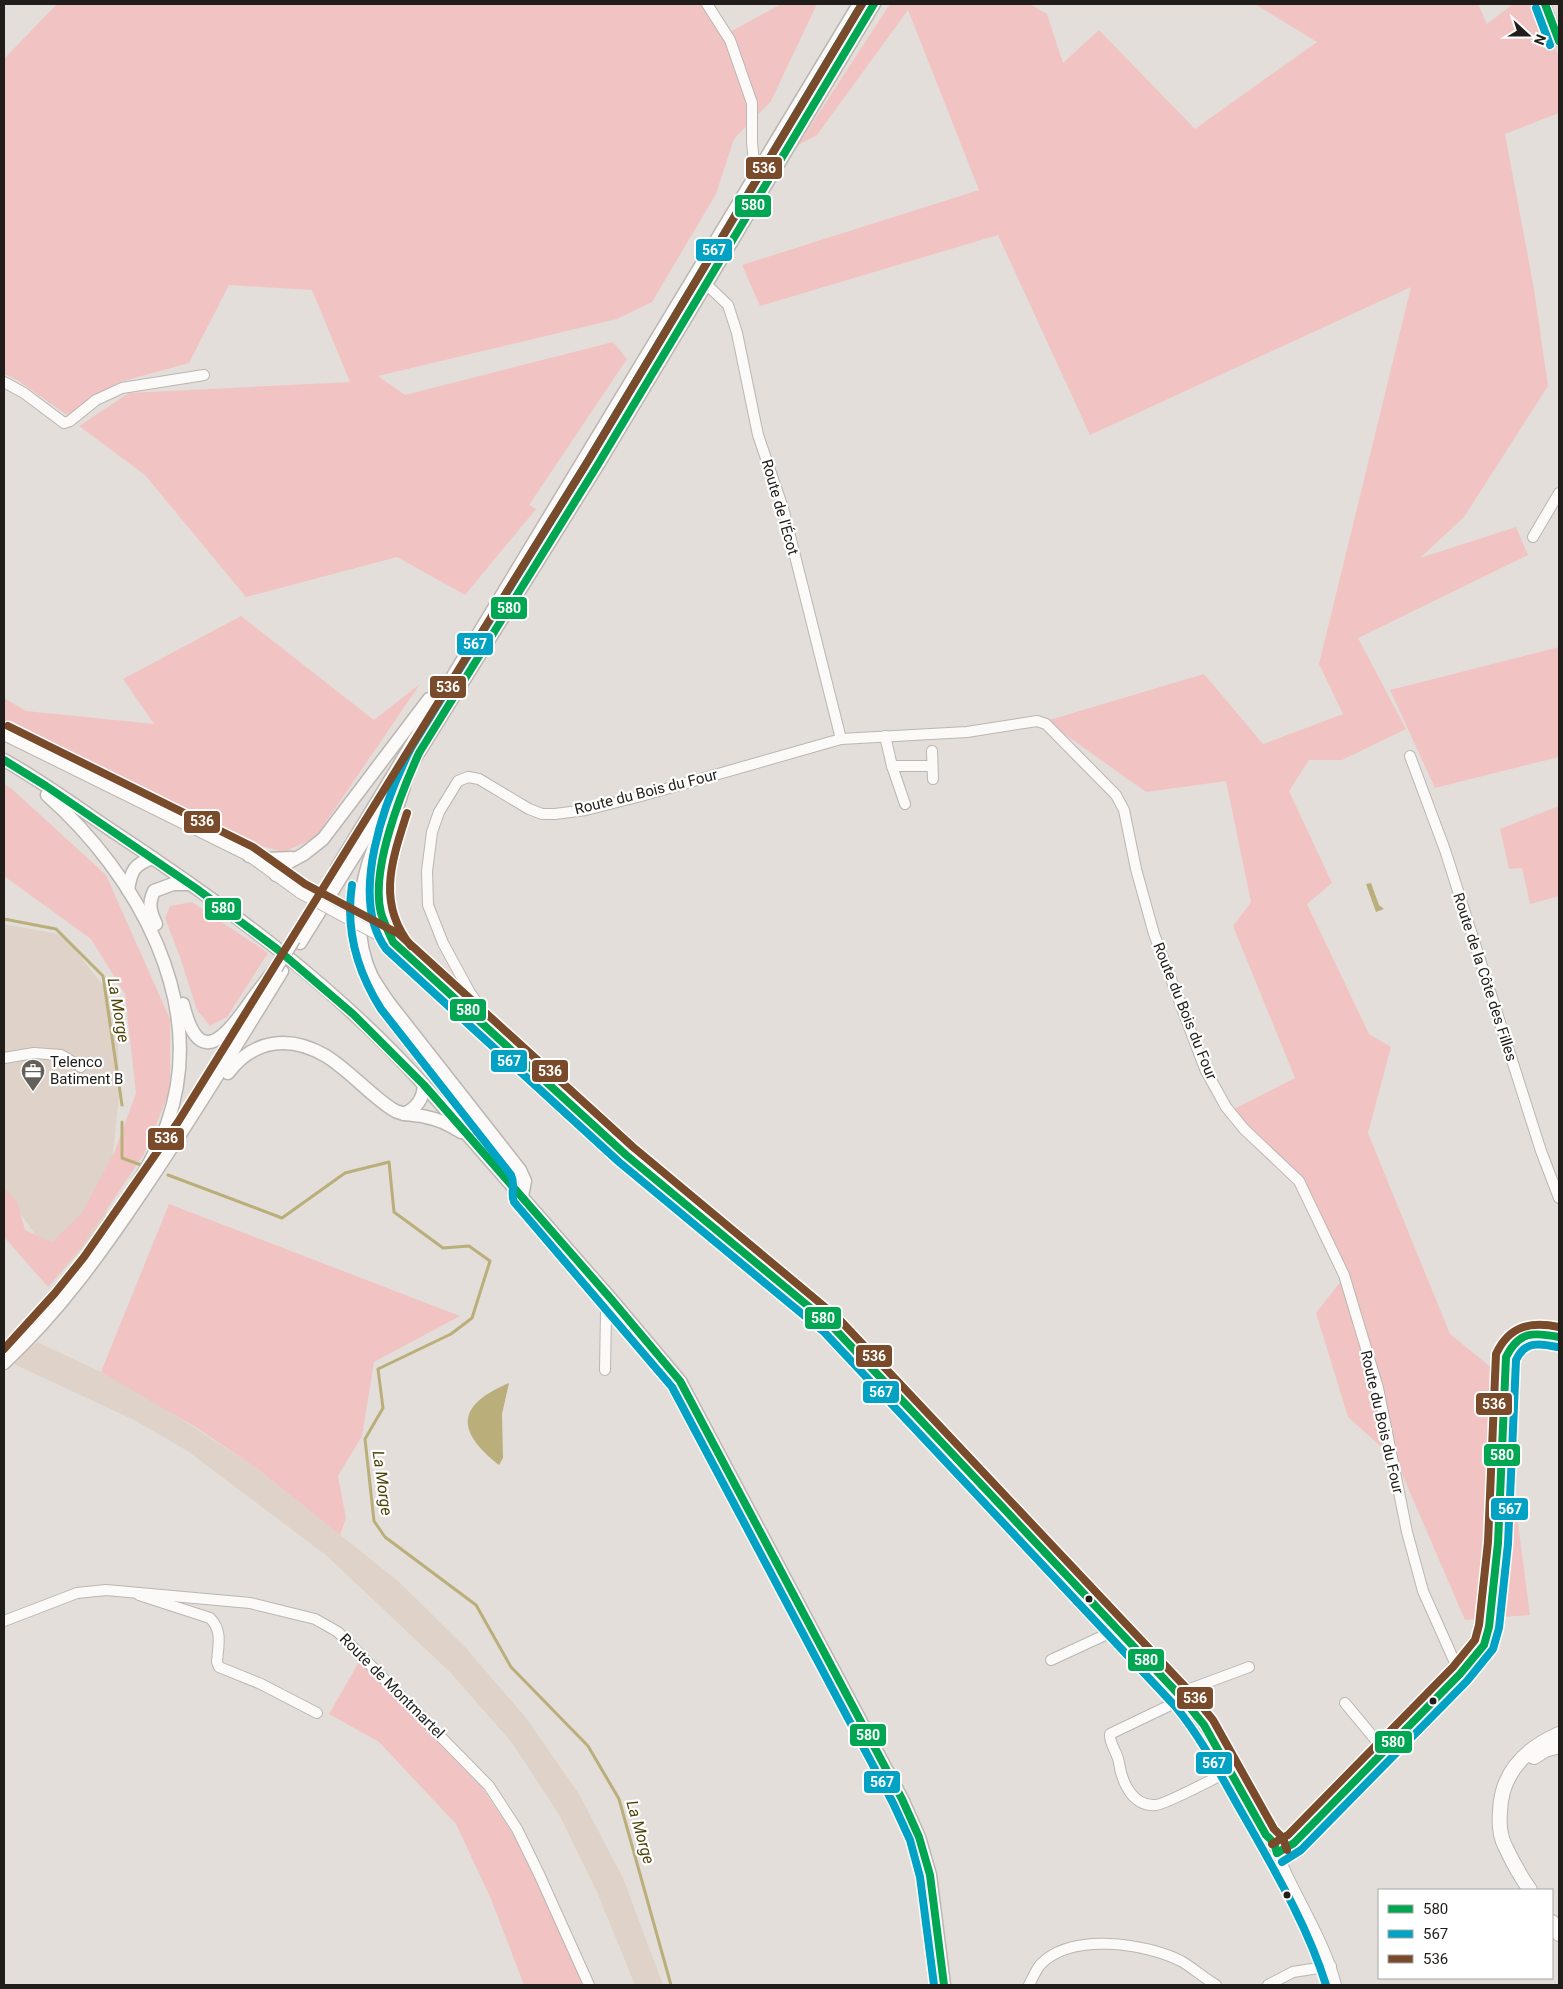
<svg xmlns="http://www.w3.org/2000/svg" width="1563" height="1989" viewBox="0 0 1563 1989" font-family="Roboto,sans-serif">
<rect width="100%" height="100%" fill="#e3ded9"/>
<g fill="#ded2c9">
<polygon points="4,924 63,935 117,1003 119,1097 105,1223 48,1287 51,1256 17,1209 4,1196"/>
<polygon points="37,1342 101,1372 155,1402 259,1470 399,1582 465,1647 526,1718 579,1794 623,1878 663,1985 635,1985 597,1892 560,1816 513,1744 451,1673 327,1556 189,1452 136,1421 14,1364"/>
</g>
<g fill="#f1c4c3">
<polygon points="57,4 702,4 721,37 781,4 817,4 771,101 734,139 716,194 652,302 617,319 378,376 405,395 613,342 627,359 529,505 536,509 465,595 397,557 246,597 145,475 79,426 129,393 350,382 312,290 229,285 189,363 120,382 67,415 17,380 4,374 4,59"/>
<polygon points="890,4 1030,4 1047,14 1063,63 1099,30 1195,129 1317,42 1255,4 1478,4 1487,24 1513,4 1537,4 1559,57 1559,113 1505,134 1534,289 1548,386 1464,517 1420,558 1516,527 1528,555 1358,638 1406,729 1342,760 1309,760 1289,791 1332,883 1307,904 1369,1034 1391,1047 1368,1133 1450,1334 1498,1373 1530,1615 1465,1620 1396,1460 1348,1417 1316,1313 1347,1273 1296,1185 1234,1109 1295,1078 1233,926 1251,902 1226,781 1146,792 1046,721 1204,674 1263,744 1343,714 1319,664 1411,287 1090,435 998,235 760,306 742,265 979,190 908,10 817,135 798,145"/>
<polygon points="241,616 374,720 420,684 315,838 284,852 257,845 176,804 4,724 4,698 26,711 154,724 123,679"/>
<polygon points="1559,647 1559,757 1435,788 1390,690"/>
<polygon points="4,784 12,789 106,875 170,1019 170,1090 144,1154 82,1246 48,1287 4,1237 4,1188 17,1201 25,1230 52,1242 82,1213 115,1151 136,1093 125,994 91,939 4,876"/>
<polygon points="1559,806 1559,896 1530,904 1522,868 1509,869 1500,829"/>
<polygon points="192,902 268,953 227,1017 210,1026 197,1010 180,957 165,918 170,906"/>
<polygon points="169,1204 460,1316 374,1362 362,1436 338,1476 346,1518 340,1535 259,1470 197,1428 101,1372"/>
<polygon points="359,1662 483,1789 537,1870 587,1985 524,1985 491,1899 456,1824 379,1742 329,1714"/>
</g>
<g fill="#baaf7a">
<polygon points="1371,883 1379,905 1384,909 1376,912 1366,884"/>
<path d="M509,1383l-7,31 1,44 -4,7c-44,-35 -42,-60 10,-82z"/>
</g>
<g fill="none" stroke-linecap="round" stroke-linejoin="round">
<g stroke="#baaf7a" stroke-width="3">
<polyline points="4,919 56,929 103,976 122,1105"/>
<polyline points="122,1122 122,1158 141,1165"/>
<polyline points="168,1175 282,1218 345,1173 389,1162 394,1212 443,1248 469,1246 490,1261 472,1318 451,1334 378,1369 383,1408 365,1439 374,1521 385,1537 476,1605 511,1667 588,1746 619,1799 671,1985"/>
</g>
<defs>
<g id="minor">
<polyline points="707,4 730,40 752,103 752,142 755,173"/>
<polyline points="1545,4 1559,41"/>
<polyline points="706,284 728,305 737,333 758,435 783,508 841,739"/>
<polyline points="4,382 24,393 64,423 70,421 96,400 122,388 204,375"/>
<polyline points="1533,537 1559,493"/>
<polyline points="4,735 249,856 300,893"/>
<polyline points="885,736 892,766 931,766"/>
<polyline points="932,751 933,779"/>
<polyline points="1410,756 1445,850 1541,1151 1559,1198"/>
<polyline points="892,766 905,804"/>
<path d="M376,934l17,8 233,213 205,170 352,374 21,26 62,110c12,12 15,29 23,44 17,35 37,68 47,106"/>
<polyline points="502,1040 469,991 443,943 428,905 427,871 432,832 439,812 458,781 468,777 479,779 529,809 542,814 555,814 586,810 641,796 841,739 967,732 1037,721 1046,724 1116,795 1124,810 1136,869 1154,934 1205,1069 1226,1107 1244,1129 1299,1181 1344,1275 1378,1388 1407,1532 1423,1591 1460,1674"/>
<polyline points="4,1058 34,1053 61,1055 81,1067"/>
<polyline points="605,1370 606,1312 611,1299"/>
<path d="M139,1595l71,23c13,13 8,28 7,44l2,5 42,17 56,29"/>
<polyline points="4,1621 77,1593 106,1590 250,1603 315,1619 338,1632 489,1786 517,1829 539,1874 589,1985"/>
<polyline points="1051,1660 1118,1629"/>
<polyline points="1179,1693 1249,1667"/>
<path d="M1183,1699l-73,35c-1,10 8,19 9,29 3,20 14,44 37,42 11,-1 60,-28 74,-34"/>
<polyline points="1345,1703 1384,1750"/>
<path d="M1277,1853l17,-10 166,-169 24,-29 5,-18 9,-84 8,-186c11,-27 28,-25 53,-20"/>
<path d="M1029,1985c3,-6 7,-15 11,-20 31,-33 105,-22 141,-4 12,7 23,17 35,24"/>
<polyline points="1268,1985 1293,1972 1331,1966"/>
</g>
<g id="major">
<path d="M4,760c38,21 74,48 110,72 112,74 220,153 310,253l187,214 69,82 222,418 17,38 11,38 14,110"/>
<path d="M47,795c90,80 163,208 120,329 -10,29 -27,55 -42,81"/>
<path d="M388,816c-25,48 -41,109 -16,161 5,9 11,17 17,26l131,167 5,11 -3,15"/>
<polyline points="249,856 264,859 292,858"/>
<polyline points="337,868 859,4"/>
<polyline points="276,875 284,865 304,854 323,839 429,699"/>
<path d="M128,890c3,-19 6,-26 25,-32"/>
<path d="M156,924c-6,-13 -8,-20 -2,-33l19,-7h17"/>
<path d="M393,942c-4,-10 -10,-21 -12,-32 -7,-41 11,-85 23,-124"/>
<polyline points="300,943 597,466 874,4"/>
<path d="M183,1004c15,62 39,38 65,1 9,-13 19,-25 28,-37"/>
<path d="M228,1073c25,-33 61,-39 98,-17 24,15 43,38 66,53 10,7 23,5 34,8 13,2 24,8 35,15"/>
<path d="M404,1114c13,-6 19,-15 20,-29"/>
<path d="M4,1363c54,-50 97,-110 138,-171 49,-72 94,-146 140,-221"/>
</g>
<g id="highway">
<polyline points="1534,1757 1545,1750 1559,1746"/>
<path d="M1530,1890c-9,-13 -18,-29 -25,-44 -5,-10 -6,-23 -5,-34 1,-39 25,-63 59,-78"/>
<polyline points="1552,1922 1559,1934"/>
</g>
</defs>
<use href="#minor" stroke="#bab6b2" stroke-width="12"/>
<use href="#major" stroke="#bab6b2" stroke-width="15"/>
<use href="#highway" stroke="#bab6b2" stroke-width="16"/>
<use href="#minor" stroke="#fbfaf9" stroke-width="10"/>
<use href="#major" stroke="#fbfaf9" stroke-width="12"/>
<use href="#highway" stroke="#fbfaf9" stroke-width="14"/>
<defs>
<polyline id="minor-bridge" points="300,893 376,934"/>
<polyline id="major-bridge" points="276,968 294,939"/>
</defs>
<use href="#minor-bridge" stroke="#bab6b2" stroke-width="12" stroke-linecap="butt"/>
<use href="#major-bridge" stroke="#bab6b2" stroke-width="15" stroke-linecap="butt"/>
<use href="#minor-bridge" stroke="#fbfaf9" stroke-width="10"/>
<use href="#major-bridge" stroke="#fbfaf9" stroke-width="12"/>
<defs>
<g id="bus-1">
<path d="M874,4l-277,462 -178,287c-18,40 -49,117 -38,160 3,10 8,20 12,29l233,213 205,170 352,374 21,26 62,110 8,8 3,10"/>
<polyline points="1545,4 1559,41"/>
<polyline points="4,760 46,786 197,889 277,949 353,1014 424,1085 611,1299 680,1381 902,1799 919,1837 930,1875 944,1985"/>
<path d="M1277,1853l17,-10 166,-169 24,-29 5,-18 9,-84 8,-186c13,-26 27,-25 53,-20"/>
</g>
<g id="bus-2">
<path d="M862,4l-274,457 -177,287c-26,52 -63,149 -25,201l233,213 205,170 351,374c28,34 48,74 70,112 30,53 63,109 81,167"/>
<polyline points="1536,8 1550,45"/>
<path d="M352,885c-7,46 5,86 29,124l130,166c5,10 -1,18 3,27l158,185 221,416 17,37 10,37 14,108"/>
<path d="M1282,1862l19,-12 166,-169 26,-32 6,-21 9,-84 8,-184c9,-19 23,-17 41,-13"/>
</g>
<g id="bus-3">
<polyline points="8,726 253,847 305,884 399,934 633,1147 838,1318 1191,1693 1213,1720 1274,1829 1283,1838 1287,1850"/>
<path d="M407,813c-15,47 -31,90 4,133"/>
<polyline points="4,1349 55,1293 84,1257 178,1122 588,461 862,4"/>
<path d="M1272,1844l16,-9 165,-168 22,-27 4,-15 9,-83 8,-188c13,-28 34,-33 63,-27"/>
</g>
</defs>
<use href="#bus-1" stroke="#fff" stroke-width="11"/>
<use href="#bus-2" stroke="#fff" stroke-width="11"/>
<use href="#bus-3" stroke="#fff" stroke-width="11"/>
<use href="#bus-1" stroke="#00a651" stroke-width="8"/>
<use href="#bus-2" stroke="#02a2c5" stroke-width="8"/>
<use href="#bus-3" stroke="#7a4b2a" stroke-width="8"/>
</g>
<defs>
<symbol id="office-pin" viewBox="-11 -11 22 30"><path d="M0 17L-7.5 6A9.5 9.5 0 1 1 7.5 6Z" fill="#64615d" stroke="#fff"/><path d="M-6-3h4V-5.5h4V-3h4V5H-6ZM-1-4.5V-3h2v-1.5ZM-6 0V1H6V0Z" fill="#fff"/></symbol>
</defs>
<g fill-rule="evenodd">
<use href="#office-pin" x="19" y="1057" width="28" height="38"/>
</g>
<g fill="#201d1a" stroke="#fff" stroke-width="2">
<circle cx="1089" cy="1599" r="4.5"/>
<circle cx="1433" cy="1701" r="4.5"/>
<circle cx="1287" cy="1895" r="4.5"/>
</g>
<g text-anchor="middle" stroke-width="4.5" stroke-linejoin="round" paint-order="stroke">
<g font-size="15" fill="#201d1a" stroke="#fff">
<text transform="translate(780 507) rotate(74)" y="5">Route de l'Écot</text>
<text transform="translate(646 792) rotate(-14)" y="5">Route du Bois du Four</text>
<text transform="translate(1485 977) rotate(72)" y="5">Route de la Côte des Filles</text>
<text transform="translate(1185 1011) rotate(68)" y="5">Route du Bois du Four</text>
<text transform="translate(1382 1422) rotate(77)" y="5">Route du Bois du Four</text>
<text transform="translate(392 1686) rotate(45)" y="5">Route de Montmartel</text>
</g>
<g font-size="15" fill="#201d1a" stroke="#fff" text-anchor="start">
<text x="50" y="1067">Telenco<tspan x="50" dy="17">Batiment B</tspan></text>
</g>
<g font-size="16" font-style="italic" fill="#4e4307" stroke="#fff">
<text transform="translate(119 1010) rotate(80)" y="6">La Morge</text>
<text transform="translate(383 1483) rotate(82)" y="6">La Morge</text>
<text transform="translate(641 1832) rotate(74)" y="6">La Morge</text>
</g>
</g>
<g stroke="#fff" stroke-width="2">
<rect x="745" y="156" width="38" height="24" rx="5" fill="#7a4b2a"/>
<rect x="734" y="194" width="38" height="24" rx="5" fill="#00a651"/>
<rect x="695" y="238" width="38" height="24" rx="5" fill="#02a2c5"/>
<rect x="490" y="596" width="38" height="24" rx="5" fill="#00a651"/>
<rect x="456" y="632" width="38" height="24" rx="5" fill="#02a2c5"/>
<rect x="429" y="675" width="38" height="24" rx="5" fill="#7a4b2a"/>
<rect x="183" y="810" width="38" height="24" rx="5" fill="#7a4b2a"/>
<rect x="204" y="897" width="38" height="24" rx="5" fill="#00a651"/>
<rect x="449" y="998" width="38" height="24" rx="5" fill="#00a651"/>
<rect x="490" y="1049" width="38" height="24" rx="5" fill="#02a2c5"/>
<rect x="531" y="1059" width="38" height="24" rx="5" fill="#7a4b2a"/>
<rect x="147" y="1127" width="38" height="24" rx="5" fill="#7a4b2a"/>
<rect x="804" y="1306" width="38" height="24" rx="5" fill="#00a651"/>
<rect x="855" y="1344" width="38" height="24" rx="5" fill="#7a4b2a"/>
<rect x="862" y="1380" width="38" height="24" rx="5" fill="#02a2c5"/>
<rect x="1475" y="1392" width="38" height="24" rx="5" fill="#7a4b2a"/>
<rect x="1483" y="1443" width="38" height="24" rx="5" fill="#00a651"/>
<rect x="1490" y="1497" width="39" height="24" rx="5" fill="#02a2c5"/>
<rect x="1127" y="1648" width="38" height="24" rx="5" fill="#00a651"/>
<rect x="1176" y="1686" width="38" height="24" rx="5" fill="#7a4b2a"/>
<rect x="849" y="1723" width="38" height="24" rx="5" fill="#00a651"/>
<rect x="1374" y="1730" width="39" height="24" rx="5" fill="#00a651"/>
<rect x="1195" y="1751" width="38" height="24" rx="5" fill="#02a2c5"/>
<rect x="863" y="1770" width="38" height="24" rx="5" fill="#02a2c5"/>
</g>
<g font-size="14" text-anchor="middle" font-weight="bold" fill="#fff">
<text x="764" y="173">536</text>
<text x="753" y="210">580</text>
<text x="714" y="255">567</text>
<text x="509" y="613">580</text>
<text x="475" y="649">567</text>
<text x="448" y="692">536</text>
<text x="202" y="826">536</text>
<text x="223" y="913">580</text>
<text x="468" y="1015">580</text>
<text x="509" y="1066">567</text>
<text x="550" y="1076">536</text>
<text x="166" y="1143">536</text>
<text x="823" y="1323">580</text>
<text x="874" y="1361">536</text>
<text x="881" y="1397">567</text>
<text x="1494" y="1409">536</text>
<text x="1502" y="1460">580</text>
<text x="1510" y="1514">567</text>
<text x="1146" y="1665">580</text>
<text x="1195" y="1703">536</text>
<text x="868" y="1740">580</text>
<text x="1393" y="1747">580</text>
<text x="1214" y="1768">567</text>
<text x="882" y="1787">567</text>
</g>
<rect width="1563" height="1989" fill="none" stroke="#201d1a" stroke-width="10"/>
<rect x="1378" y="1889" width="175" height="90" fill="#ffffff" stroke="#a6a5a3"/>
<rect x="1388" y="1905" width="25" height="8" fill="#00a651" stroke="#a6a5a3"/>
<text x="1423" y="1914" font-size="15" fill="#201d1a">580</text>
<rect x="1388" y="1930" width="25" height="8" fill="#02a2c5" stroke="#a6a5a3"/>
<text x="1423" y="1939" font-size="15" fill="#201d1a">567</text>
<rect x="1388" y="1955" width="25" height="8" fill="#7a4b2a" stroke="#a6a5a3"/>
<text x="1423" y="1964" font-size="15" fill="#201d1a">536</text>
<g transform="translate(1528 35) rotate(111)" stroke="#ffffff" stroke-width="4" paint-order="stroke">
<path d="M0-4L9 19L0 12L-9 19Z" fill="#201d1a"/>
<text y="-8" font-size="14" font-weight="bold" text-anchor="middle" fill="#201d1a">N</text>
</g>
</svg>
